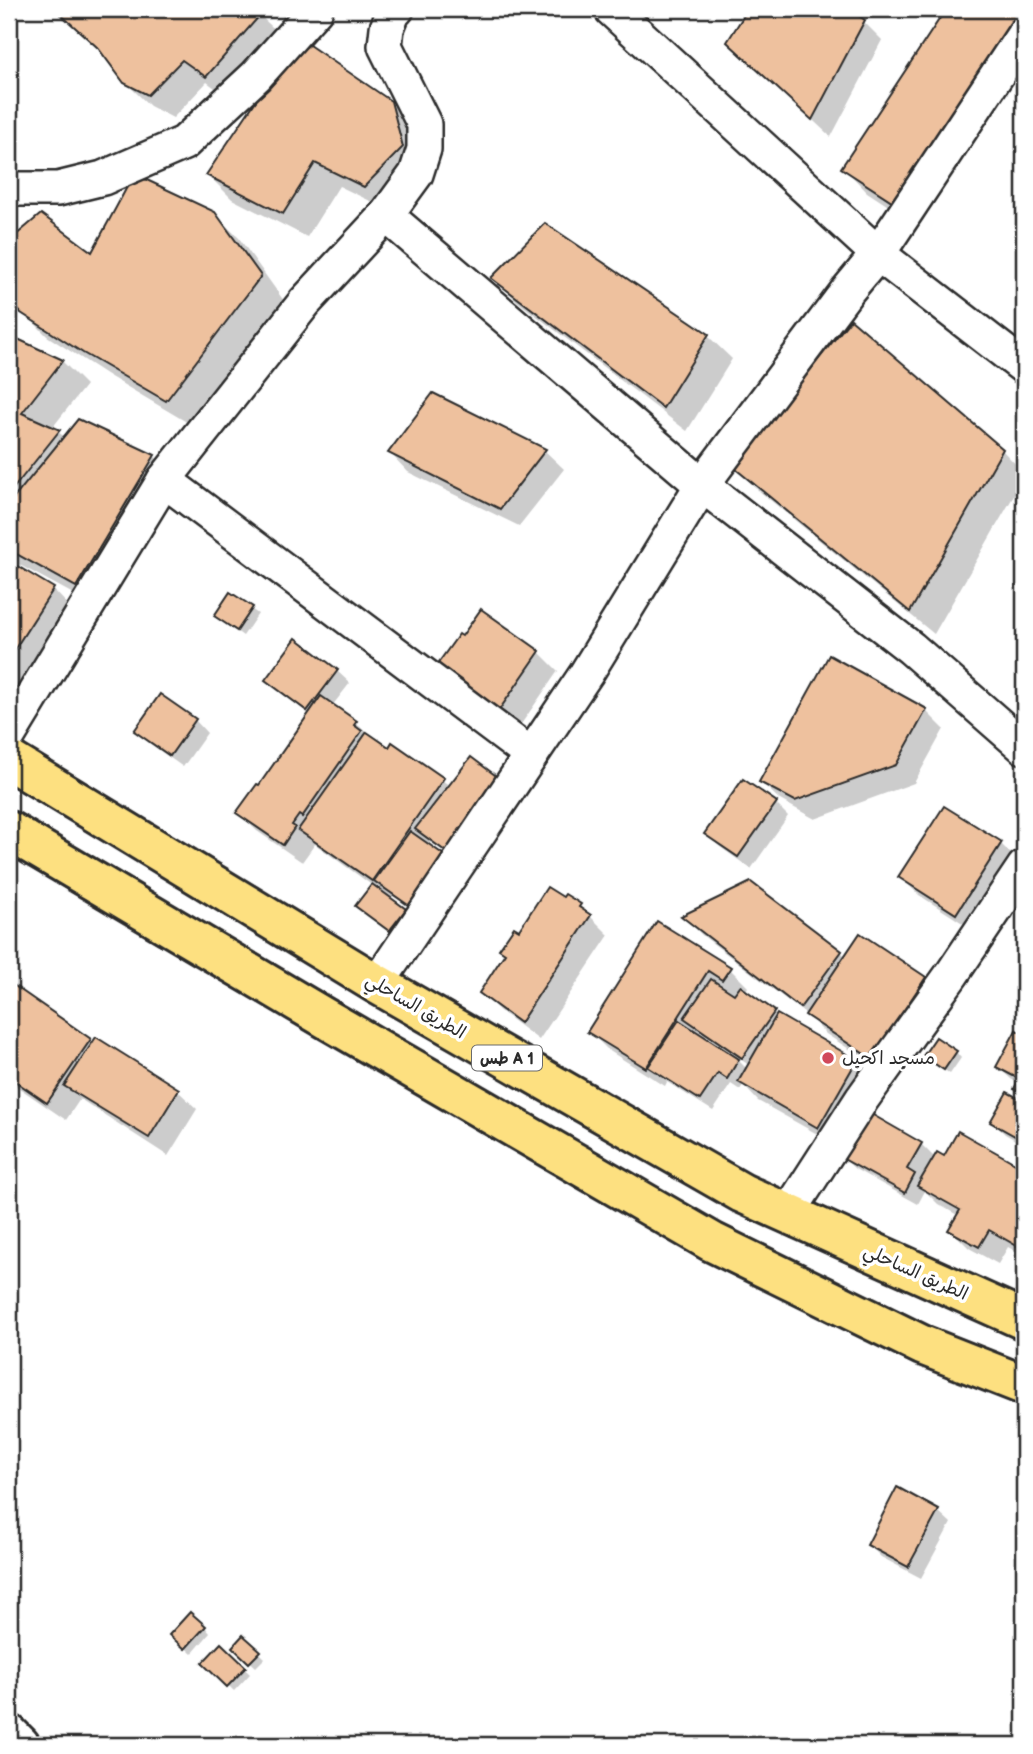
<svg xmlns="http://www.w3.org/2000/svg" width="1033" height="1754" viewBox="0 0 1033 1754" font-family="'Balsamiq Sans','Playpen Sans Arabic',sans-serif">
<rect width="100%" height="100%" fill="#fff"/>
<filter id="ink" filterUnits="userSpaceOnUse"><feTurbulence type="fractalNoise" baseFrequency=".0143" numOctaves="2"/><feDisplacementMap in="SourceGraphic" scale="14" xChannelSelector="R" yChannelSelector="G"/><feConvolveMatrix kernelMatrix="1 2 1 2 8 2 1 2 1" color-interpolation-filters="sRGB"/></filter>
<g filter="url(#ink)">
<g fill="#0003" fill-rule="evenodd">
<polygon points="63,9 253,9 284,38 231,100 207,82 173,118 150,106 125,82 105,54 60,12"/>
<polygon points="750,9 845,9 864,22 882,40 831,137 729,42"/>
<polygon points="948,9 1024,9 1024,66 919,226 867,192 844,168"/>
<polygon points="390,103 415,127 389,210 339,186 307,237 232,199 208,175"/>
<polygon points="214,214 239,238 284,301 190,424 109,376 47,336 9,297 9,243 41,216 93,254"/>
<polygon points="494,278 708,336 732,359 687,431 517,301"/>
<polygon points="9,337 62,361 86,385 52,428 65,437 154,456 178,480 101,609 16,563 14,566 53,589 71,608 14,696 9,693 9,563 13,564 9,559"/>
<polygon points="434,395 545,451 564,469 519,526 408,472 390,453"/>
<polygon points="1002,450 1024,473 1024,478 934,634 758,490 734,466"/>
<polygon points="230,594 258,614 243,636 216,616"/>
<polygon points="481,612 539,652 558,671 517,730 455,687 463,638"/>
<polygon points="296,641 337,671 350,683 332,706 390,749 393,744 450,786 465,867 431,842 428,846 424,918 393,896 390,900 410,916 395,936 363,912 373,886 315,844 302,862 257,831 238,813 259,787 310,715 267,680"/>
<polygon points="926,711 944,729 914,783 815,819 780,800 761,782"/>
<polygon points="195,720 207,733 183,767 149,743 136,731"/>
<polygon points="744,781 776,804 788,816 751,869 719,846 706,834"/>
<polygon points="1001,844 1019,862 975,931 919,895 900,877"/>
<polygon points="565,896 580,906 609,935 539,1040 500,1011 481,993 520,933"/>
<polygon points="684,917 841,952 846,957 925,978 943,996 891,1076 826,1034 808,1016 702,935"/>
<path d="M658,924l72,45 18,18 -3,5 35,26 76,44 18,18 -37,65 -79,-44 -15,-16 -3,5 -9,-6 -18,27 -46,-29 -2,4 -57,-36 -19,-19zM740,1059l9,6 -2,4 -8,-8z"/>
<polygon points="9,984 93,1044 96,1039 178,1091 197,1109 168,1156 80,1099 66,1120 9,1081"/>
<polygon points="1017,1032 1024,1036 1024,1097 1016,1089 1019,1084 1011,1079 998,1067"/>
<polygon points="956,1052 961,1058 950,1074 925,1056"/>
<polygon points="1008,1094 1024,1103 1024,1145 1005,1134 992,1122"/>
<polygon points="959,1134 1024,1170 1024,1256 1008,1247 998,1264 969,1248 951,1230 959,1216 938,1204 925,1191 918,1204 855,1169 842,1157 921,1144 935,1158 945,1159"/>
<polygon points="938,1511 951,1523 921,1578 881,1557 869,1545"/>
<polygon points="205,1627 210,1633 192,1654 172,1635"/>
<polygon points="243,1637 265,1658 256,1667 234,1647"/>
<polygon points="221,1646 250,1674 234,1691 205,1663"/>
</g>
<g fill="#eec19e" stroke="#2b2b2b" stroke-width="2">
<polygon points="61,9 256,9 262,13 206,77 182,60 148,95 124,83 98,48 58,12"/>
<polygon points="748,9 848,9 865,20 812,120 727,42"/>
<polygon points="946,9 1023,9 895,203 841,168"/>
<polygon points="309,45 391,101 403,147 364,187 315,163 283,214 206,175 280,65"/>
<polygon points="134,174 215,212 261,276 166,401 83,353 21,313 9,300 9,241 41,214 92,252"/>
<polygon points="545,223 709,334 663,408 491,278"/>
<polygon points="851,319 1003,449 910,612 732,466"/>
<polygon points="9,335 63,360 22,413 60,430 9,494"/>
<polygon points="433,393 546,449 500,509 388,453"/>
<polygon points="78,419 155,455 76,587 9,550 9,504"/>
<polygon points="9,561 54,588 9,658"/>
<polygon points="230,592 253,607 237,631 214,616"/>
<polygon points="481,609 540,651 497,713 434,669 459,634 462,636"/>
<polygon points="296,638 338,670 307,711 265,680"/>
<polygon points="829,655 927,709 896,765 795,801 759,782"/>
<polygon points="160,694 196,719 170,756 134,731"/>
<polygon points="321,696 357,721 354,725 362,731 302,817 299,815 292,825 295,827 283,845 236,813 257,784 259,785"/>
<polygon points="367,732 389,747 392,742 444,778 372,881 298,830"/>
<polygon points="471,757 507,784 452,856 415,829"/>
<polygon points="743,779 777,802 738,857 704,834"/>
<polygon points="944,806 1002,842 956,914 898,877"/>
<polygon points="410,831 447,857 411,907 374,881"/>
<polygon points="751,882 842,951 800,1008 681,916"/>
<polygon points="372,884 406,909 389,931 355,906"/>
<polygon points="547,887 563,897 565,894 581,904 579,907 591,915 520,1023 479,993 505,953 499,949 514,927 519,930"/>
<polygon points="657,921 731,967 722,980 708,971 646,1068 587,1032"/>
<polygon points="860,933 926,977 872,1059 805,1015"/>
<polygon points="711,979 734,994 740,986 775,1011 742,1058 684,1018"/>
<polygon points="9,982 91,1039 47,1103 9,1077"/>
<polygon points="777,1014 857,1060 818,1128 738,1082"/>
<polygon points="679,1020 739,1059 727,1079 718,1073 700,1100 648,1067"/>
<polygon points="1016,1030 1024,1034 1024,1094 1014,1089 1019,1079 996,1067"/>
<polygon points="96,1037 179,1089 149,1138 64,1086"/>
<polygon points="936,1037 957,1051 944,1070 923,1056"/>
<polygon points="1007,1092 1024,1101 1024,1141 990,1122"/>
<polygon points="866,1111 922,1143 907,1169 915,1174 905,1193 840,1157"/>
<polygon points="958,1131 1024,1168 1024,1250 989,1230 979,1247 948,1230 960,1210 917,1186 937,1152 944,1156"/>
<polygon points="897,1487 939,1510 908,1567 867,1545"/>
<polygon points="190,1612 206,1626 185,1649 169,1635"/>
<polygon points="243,1635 261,1651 249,1663 232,1647"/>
<polygon points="221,1643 246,1667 227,1687 202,1663"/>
</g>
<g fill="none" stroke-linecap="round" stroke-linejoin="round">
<defs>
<g id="street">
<polyline points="611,9 878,254 1024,367"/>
<polyline points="9,189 58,189 103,178 184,143 256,76 316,9"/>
<polyline points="386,215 702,485 911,648 1024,747"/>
<polyline points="164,480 531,755"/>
<polyline points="9,735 164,480 305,302 386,215 416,174 424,149 424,124 385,46 387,28 393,13 397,9"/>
<polyline points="377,984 586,674 702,485 848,290 878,254 1024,34"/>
<polyline points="787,1215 862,1099 952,974 1024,867"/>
</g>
<polyline id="secondary" points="9,1734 20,1745"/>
<g id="highway">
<polyline points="9,760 377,984 742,1193 1024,1320"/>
<polyline points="9,831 330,1021 712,1242 922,1345 1024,1385"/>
</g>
</defs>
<use href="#street" stroke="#2b2b2b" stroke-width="38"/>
<use href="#secondary" stroke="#2b2b2b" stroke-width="44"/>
<use href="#highway" stroke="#2b2b2b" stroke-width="44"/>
<use href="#street" stroke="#fff" stroke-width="33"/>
<use href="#secondary" stroke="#fff" stroke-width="38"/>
<use href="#highway" stroke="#fde080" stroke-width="38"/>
</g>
</g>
<circle fill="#d1495b" stroke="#fff" stroke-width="2.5" cx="828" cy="1058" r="7"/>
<g text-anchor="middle" stroke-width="7" stroke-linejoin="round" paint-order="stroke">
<rect fill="#fff" stroke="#6b6b6b" stroke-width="2" x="472" y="1045.5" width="70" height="25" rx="5"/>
<g font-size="16" font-weight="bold" fill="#2b2b2b">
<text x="507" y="1064">طس A 1</text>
</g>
<g font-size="18" fill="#2b2b2b" stroke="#fff">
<text transform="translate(416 1006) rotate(30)" y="6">الطريق الساحلي</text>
<text transform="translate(916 1272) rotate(24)" y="6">الطريق الساحلي</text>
</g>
<g font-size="18" fill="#2b2b2b" stroke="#fff" text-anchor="start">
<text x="842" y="1064">مسجد اكحيل</text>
</g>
</g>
<rect width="1033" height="1754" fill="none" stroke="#fff" stroke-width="35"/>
<rect x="18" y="18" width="998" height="1719" fill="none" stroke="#2b2b2b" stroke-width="2.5" filter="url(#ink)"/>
</svg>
